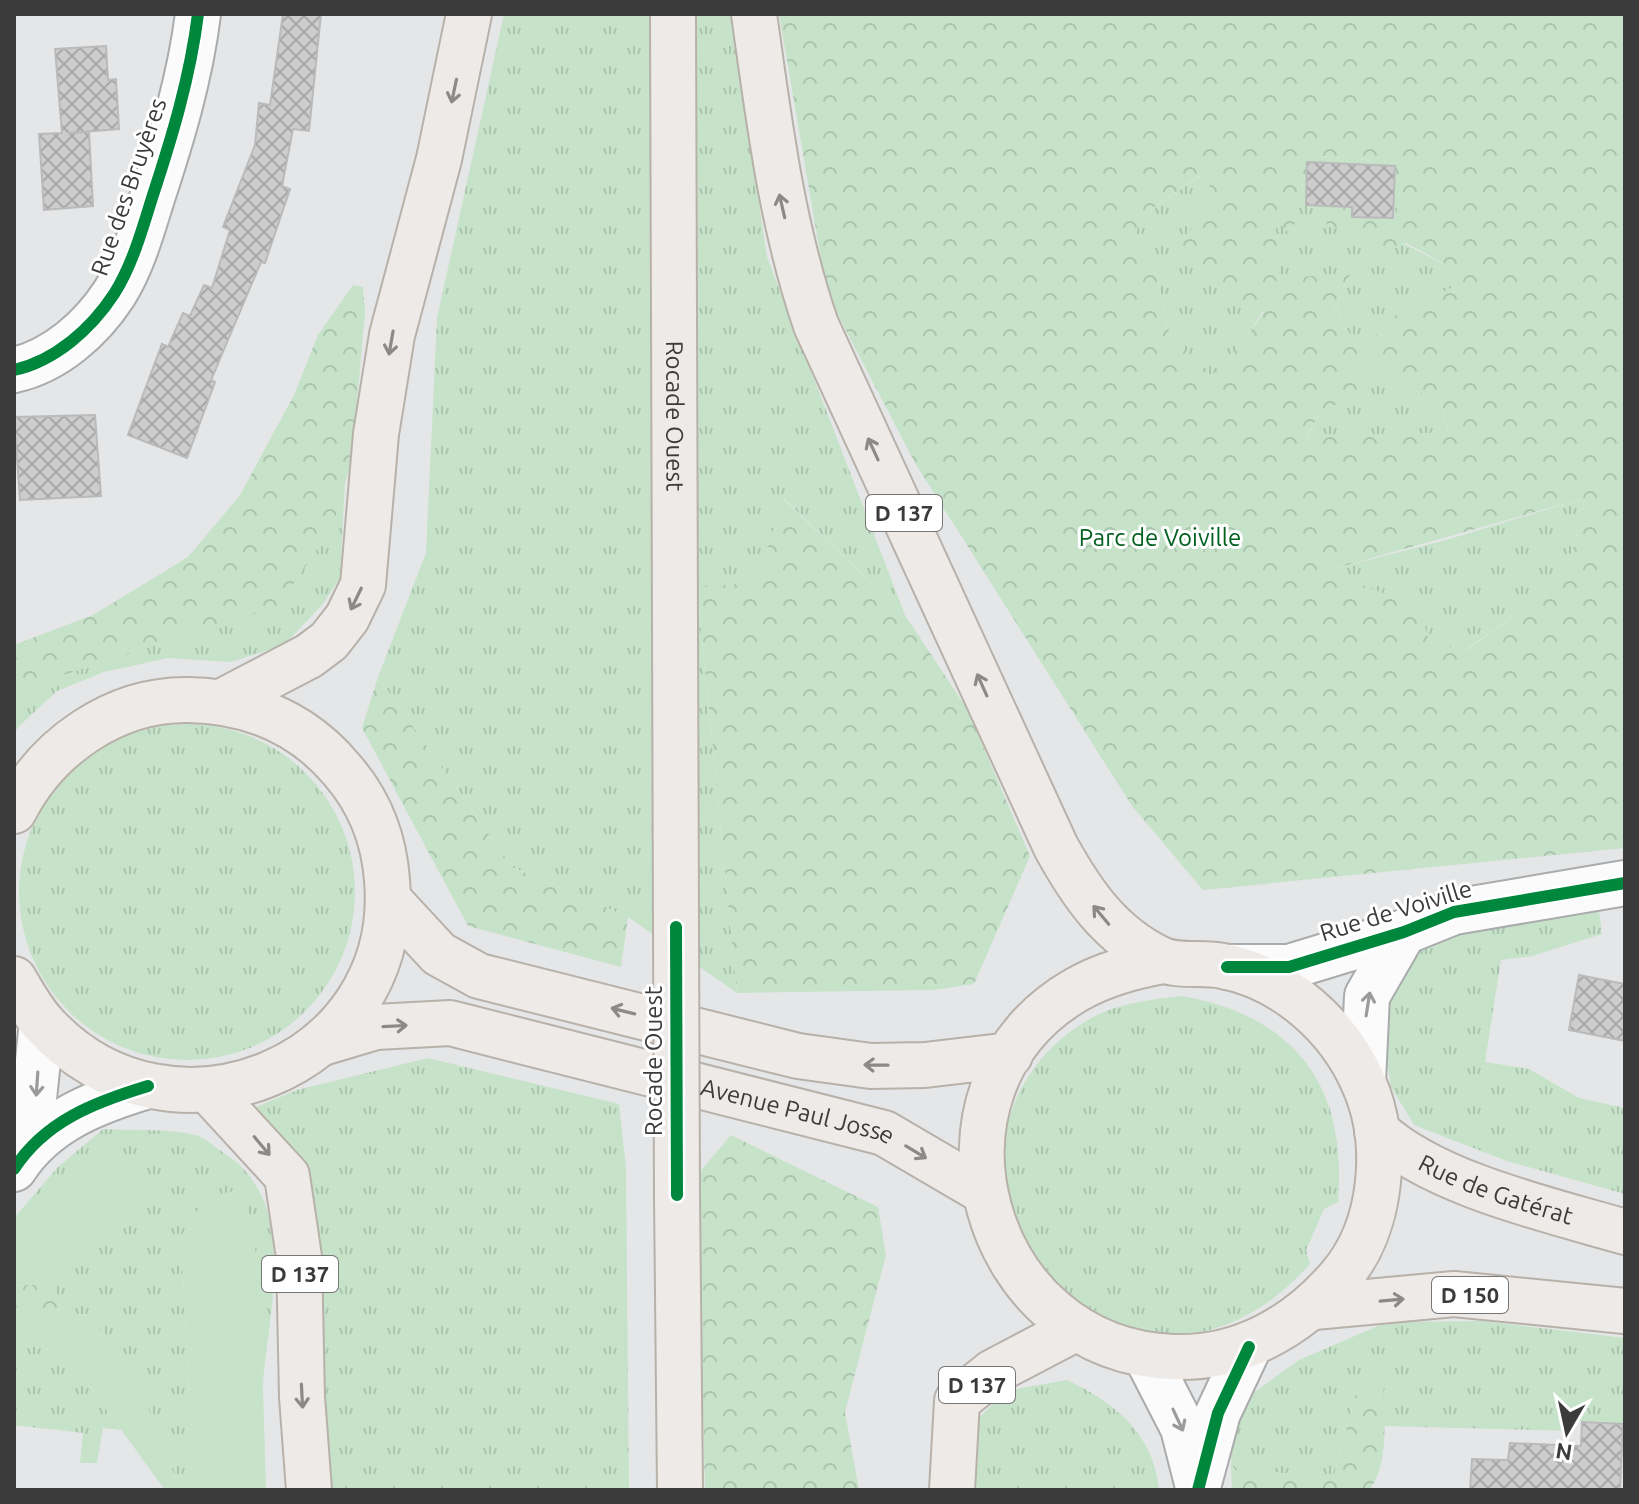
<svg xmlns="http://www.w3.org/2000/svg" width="1639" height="1504" viewBox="0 0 1639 1504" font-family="Ubuntu,sans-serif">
<defs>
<pattern id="grass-tufts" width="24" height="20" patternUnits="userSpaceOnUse" patternTransform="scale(2)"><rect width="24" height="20" fill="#c6e3c9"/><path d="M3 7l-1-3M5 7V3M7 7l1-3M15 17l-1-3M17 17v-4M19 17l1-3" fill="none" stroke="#abc4ae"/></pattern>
<pattern id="forest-crowns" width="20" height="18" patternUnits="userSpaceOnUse" patternTransform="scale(2)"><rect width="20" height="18" fill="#c6e3c9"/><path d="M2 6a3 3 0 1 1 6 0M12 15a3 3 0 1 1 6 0" fill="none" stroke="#abc4ae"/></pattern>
<pattern id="building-cross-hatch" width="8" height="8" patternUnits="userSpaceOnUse" patternTransform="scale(2)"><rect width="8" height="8" fill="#cdcdce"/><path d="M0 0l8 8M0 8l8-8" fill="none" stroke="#a8a8a8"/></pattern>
</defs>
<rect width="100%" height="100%" fill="#e5e6e7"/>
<g fill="url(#grass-tufts)">
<polygon points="504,14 731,14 767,257 905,615 784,499 757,582 697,589 737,993 628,917 512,867 378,677 426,553 437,318"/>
<polygon points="1309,155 1401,163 1397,218 1374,221 1331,207 1460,272 1454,287 1432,300 1382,380 1440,399 1448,433 1306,439 1356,347 1334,303 1350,276 1262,312 1247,336 1211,378 1169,333 1157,276 1134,238 1143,215 1200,176 1214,190 1275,216 1292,235"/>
<polygon points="345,483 340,578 322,605 284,645 231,662 168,658 104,672 57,691 14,731 14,691 193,632 333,526"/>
<polygon points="1585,498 1574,546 1556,587 1465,650 1430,643 1325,571 1446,540"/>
<circle cx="187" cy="892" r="168"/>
<polygon points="1597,895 1602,934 1532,956 1501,960 1485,1062 1529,1069 1579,1098 1625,1108 1625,1194 1507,1161 1414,1125 1391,1087 1378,1010 1407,955 1456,935"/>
<path d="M1182,996c113,20 166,90 156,206l-14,7 -18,41 4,14c-85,96 -199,95 -281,-6 -10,-12 -14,-36 -19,-51 -27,-77 21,-164 94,-195 25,-10 51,-13 78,-16z"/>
<polygon points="428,1058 619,1104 626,1168 629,1490 323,1490 306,1175 256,1107 297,1090"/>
<path d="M103,1129c29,2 64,-1 92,6 9,2 19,11 26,16 80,49 48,155 42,232l-10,-160 -16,-31 -56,45 9,176 12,77h-19l-28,-52 -6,-28 -59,-94 -30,-4 -7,-29 5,-20 63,-35 25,-8 -85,-42 -47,45v-5l43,-50z"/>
<polygon points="1481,1321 1625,1338 1623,1424 1571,1421 1570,1431 1384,1426 1383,1383 1367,1384 1357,1390 1333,1479 1231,1467 1231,1425 1242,1401 1299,1360 1387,1322"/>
<polygon points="24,1345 64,1351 121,1430 103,1428 97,1463 80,1463 83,1433 14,1425 14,1347"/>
<path d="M1067,1380c47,22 87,54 92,110h-183l1,-70 28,-29z"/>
</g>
<g fill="url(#forest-crowns)" fill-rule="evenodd">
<path d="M779,14h846v834l-422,42 -71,-84 -217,-343 -88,-169zM1309,155l91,8 -3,55 -23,3 -26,-28 -17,14 -5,19 32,10 14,18 34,-11 54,29 -7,15 -69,34 -14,26 12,33 58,19 8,33 -142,6 16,-29 45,-13 -11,-49 -22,-43 16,-29 -62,2 -41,59 -36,41 -42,-44 -12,-57 -23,-38 9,-23 56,-39 15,14 -38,65 76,52 27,-29 -4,-60 17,18zM1585,498l-11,48 -18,41 -90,63 -36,-7 -11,-36 -93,-36z"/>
<polygon points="353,285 363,287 365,312 352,459 333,526 279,605 14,691 14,645 93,615 188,557 240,495 294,395 318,335"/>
<polygon points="783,499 905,615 967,709 1030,856 974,984 933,990 737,993 697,588 757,582"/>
<polygon points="378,677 512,867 628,917 621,967 468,926 362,728"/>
<polygon points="731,1135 878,1207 886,1255 845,1412 859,1490 705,1490 697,1175"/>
<polygon points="53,1283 60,1312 14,1318 14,1286"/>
<path d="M1383,1382c1,32 7,83 -14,108h-137l-1,-23 102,12 24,-89 9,-6z"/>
</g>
<g fill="#c6e3c9">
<polygon points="109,1160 134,1164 147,1197 146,1220 121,1228 58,1263 53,1283 14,1286 14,1223 61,1178"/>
<path d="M237,1191l16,32 8,97 5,170h-64l-12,-77 -9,-176c13,-26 26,-44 56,-46z"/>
<polygon points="60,1312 90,1316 125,1358 149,1410 155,1438 183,1490 165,1490 64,1351 24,1345 14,1347 14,1318"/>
</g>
<g fill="url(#building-cross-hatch)" stroke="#bababb" stroke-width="2">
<polygon points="283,14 321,14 309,131 293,129 282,186 290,189 265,263 261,262 211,380 215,382 187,458 128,435 162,344 168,347 183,313 190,316 204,285 212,288 230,230 223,227 255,145 259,103 270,105"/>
<polygon points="106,46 108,80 116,79 119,129 68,133 89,132 93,206 44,210 39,134 62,133 55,49"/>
<polygon points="1307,162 1395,166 1393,218 1352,217 1352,207 1306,205"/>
<polygon points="95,415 101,496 20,500 14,417"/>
<polygon points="1579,975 1625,984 1625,1041 1569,1030"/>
<polygon points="1582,1422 1623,1424 1620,1490 1470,1490 1472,1459 1508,1460 1510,1443 1581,1446"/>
</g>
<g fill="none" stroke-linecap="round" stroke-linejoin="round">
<defs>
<g id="minor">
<path d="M14,370c41,-9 77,-41 100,-76 18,-28 28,-64 38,-96 20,-61 38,-120 46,-184"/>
<polyline points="1227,967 1289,967 1404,932 1454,912 1625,883"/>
<polyline points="1363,1081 1367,996 1404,932"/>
<polyline points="29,1146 42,1022"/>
<path d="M14,1169c31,-48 81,-67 134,-83"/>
<polyline points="1146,1356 1183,1428 1197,1483"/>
<polyline points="1198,1487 1218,1413 1249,1347"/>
</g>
<g id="major">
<path id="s1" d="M673,14l3,913"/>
<path d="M754,14c15,106 27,209 62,311l240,522c26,47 54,88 104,112 16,8 44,3 63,7 62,12 116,60 141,118 26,59 19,144 -25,194 -42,49 -99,81 -165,79 -193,-6 -267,-268 -98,-367 28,-16 56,-23 87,-29"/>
<polyline points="223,701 309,656 329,641 347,618 363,585 376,434 392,335 439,159 469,14"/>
<path d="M14,811c33,-65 101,-112 174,-111 61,1 114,22 154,70 27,31 42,69 45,110 16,188 -218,282 -343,144 -12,-13 -21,-30 -30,-45"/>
<polyline points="389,900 439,954 479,976 798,1056 871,1066 925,1065 1010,1055"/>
<path id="s2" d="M319,1044l57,-17 74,-4 434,110 99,58"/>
<polyline points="208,1090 287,1176 299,1257 302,1397 309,1490"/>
<path id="s3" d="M1377,1131c57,53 173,79 248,101"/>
<polyline points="677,1195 680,1490"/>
<polyline points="1314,1307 1454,1294 1625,1311"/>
<polyline points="952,1490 957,1401 993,1372 1075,1329"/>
</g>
</defs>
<use href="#minor" stroke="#aaabac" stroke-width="48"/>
<use href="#major" stroke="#b8b1aa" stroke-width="48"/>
<use href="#minor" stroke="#fbfbfb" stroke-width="44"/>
<use href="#major" stroke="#eeeae7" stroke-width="44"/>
<defs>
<polyline id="major-bridge" points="676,927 677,1195"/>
</defs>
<use href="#major-bridge" stroke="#b8b1aa" stroke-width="48" stroke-linecap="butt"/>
<use href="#major-bridge" stroke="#eeeae7" stroke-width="44"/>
<defs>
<g id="cycleway">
<path d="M14,370c41,-9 77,-41 100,-76 18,-28 28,-64 38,-96 20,-61 38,-120 46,-184"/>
<polyline points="676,927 677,1195"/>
<polyline points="1227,967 1289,967 1404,932 1454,912 1625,883"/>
<path d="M14,1169c31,-48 81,-67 134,-83"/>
<polyline points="1198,1490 1218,1413 1249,1347"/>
</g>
</defs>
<use href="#cycleway" stroke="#fff" stroke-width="17"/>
<use href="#cycleway" stroke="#00873e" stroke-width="12"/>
</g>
<defs><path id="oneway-shaft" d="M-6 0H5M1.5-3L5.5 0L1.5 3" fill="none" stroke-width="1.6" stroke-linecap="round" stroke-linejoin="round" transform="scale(2)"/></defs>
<g stroke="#8c8a89">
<use href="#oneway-shaft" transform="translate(454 91) rotate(102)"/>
<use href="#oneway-shaft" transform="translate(782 206) rotate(-103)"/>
<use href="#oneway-shaft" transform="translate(391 343) rotate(100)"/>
<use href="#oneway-shaft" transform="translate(873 449) rotate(-115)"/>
<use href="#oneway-shaft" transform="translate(356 599) rotate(116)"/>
<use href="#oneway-shaft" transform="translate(982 685) rotate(-114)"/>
<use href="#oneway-shaft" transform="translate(1101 915) rotate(-130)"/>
<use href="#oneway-shaft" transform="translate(623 1011) rotate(-166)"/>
<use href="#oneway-shaft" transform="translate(395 1026) rotate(-3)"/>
<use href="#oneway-shaft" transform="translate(876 1065) rotate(-179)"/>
<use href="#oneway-shaft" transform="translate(262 1146) rotate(50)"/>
<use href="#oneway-shaft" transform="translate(916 1152) rotate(31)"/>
<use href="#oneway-shaft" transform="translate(1392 1300) rotate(-5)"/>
<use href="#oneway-shaft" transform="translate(302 1396) rotate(87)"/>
</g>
<g stroke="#9b9b9c">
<use href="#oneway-shaft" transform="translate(1368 1004) rotate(-81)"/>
<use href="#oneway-shaft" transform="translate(37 1084) rotate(94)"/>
<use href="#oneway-shaft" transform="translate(1178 1420) rotate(65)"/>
</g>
<g text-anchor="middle" stroke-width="6" stroke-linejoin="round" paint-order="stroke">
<g fill="#fff" stroke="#767676" stroke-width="2">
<rect x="866" y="495" width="76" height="36" rx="6"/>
<rect x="262" y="1256" width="76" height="36" rx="6"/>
<rect x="1432" y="1277" width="76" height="36" rx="6"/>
<rect x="939" y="1367" width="76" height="36" rx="6"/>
</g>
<g font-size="22" font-weight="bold" fill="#3b3b3c">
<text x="904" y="521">D 137</text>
<text x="300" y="1282">D 137</text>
<text x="1470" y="1303">D 150</text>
<text x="977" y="1393">D 137</text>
</g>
<g font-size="24" fill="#3b3b3c" stroke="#fff">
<text transform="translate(129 187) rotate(-71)" y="8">Rue des Bruyères</text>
<text dy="8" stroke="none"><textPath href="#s1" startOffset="402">Rocade Ouest</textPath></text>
<text transform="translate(1396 911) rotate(-17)" y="8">Rue de Voiville</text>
<text transform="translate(654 1061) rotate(-90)" y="8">Rocade Ouest</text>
<text dy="8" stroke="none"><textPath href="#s2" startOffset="492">Avenue Paul Josse</textPath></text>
<text dy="8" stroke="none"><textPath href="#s3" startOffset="134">Rue de Gatérat</textPath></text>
</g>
<g font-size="24" fill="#005f1d" stroke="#fff">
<text x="1160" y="546">Parc de Voiville</text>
</g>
</g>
<rect width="1639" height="1504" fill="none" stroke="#3b3b3c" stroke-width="32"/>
<g transform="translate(1567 1432) rotate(189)" stroke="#ffffff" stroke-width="6" paint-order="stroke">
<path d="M0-6L14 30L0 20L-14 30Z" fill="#3b3b3c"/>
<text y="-12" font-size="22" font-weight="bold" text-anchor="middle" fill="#3b3b3c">N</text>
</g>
</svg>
